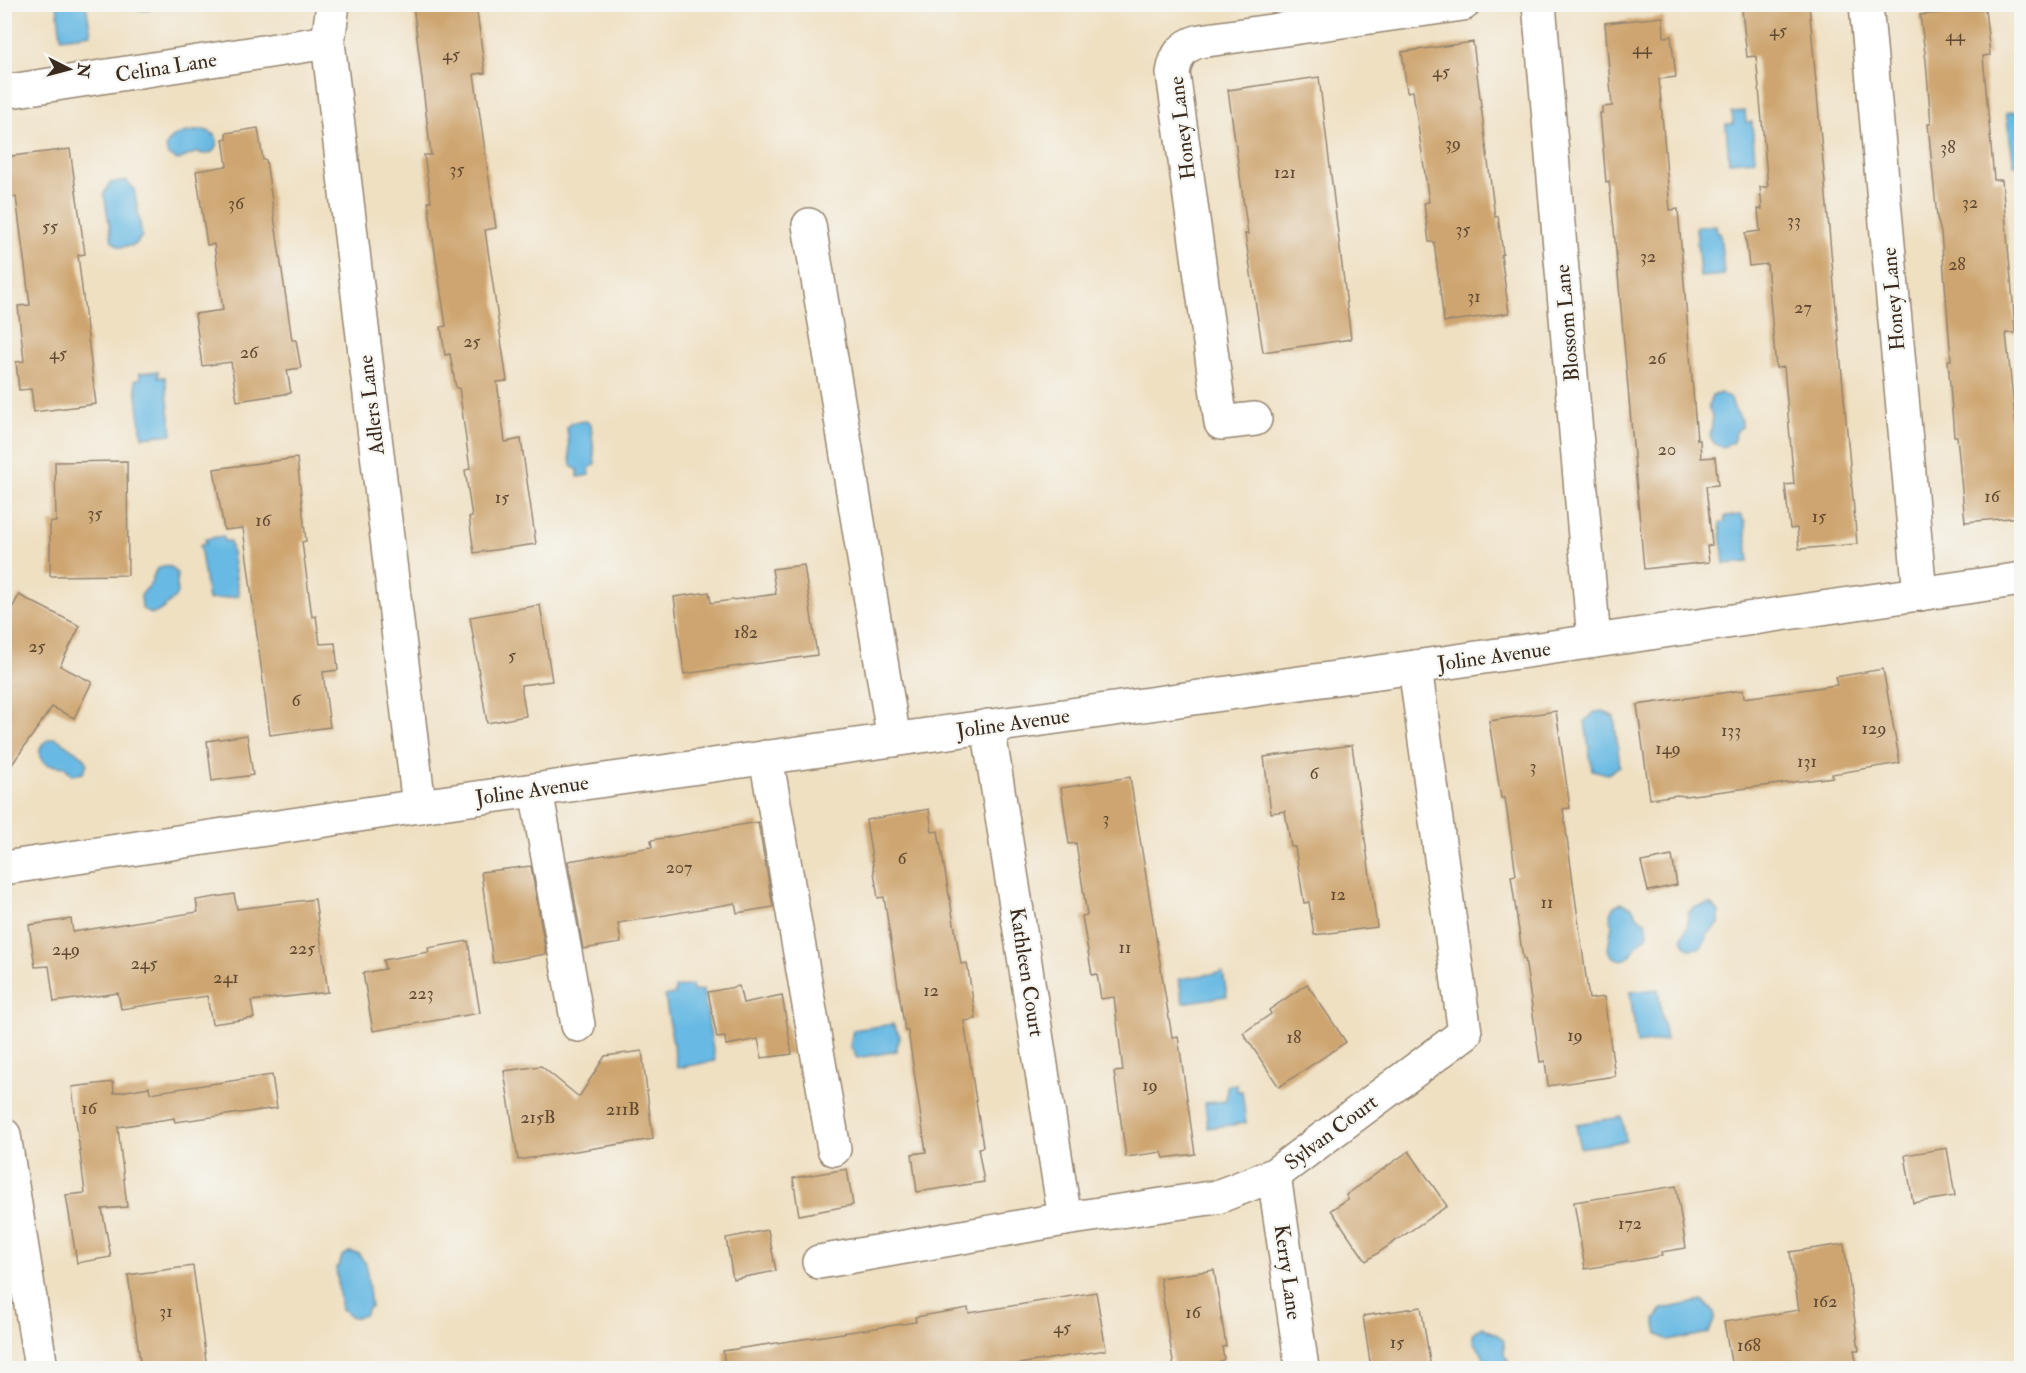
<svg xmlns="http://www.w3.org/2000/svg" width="2026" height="1373" viewBox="0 0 2026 1373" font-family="'IM FELL Double Pica',serif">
<rect width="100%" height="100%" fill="#f6f6f2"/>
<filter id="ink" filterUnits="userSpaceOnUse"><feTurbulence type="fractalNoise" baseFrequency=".0167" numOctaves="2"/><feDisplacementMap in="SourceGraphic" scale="12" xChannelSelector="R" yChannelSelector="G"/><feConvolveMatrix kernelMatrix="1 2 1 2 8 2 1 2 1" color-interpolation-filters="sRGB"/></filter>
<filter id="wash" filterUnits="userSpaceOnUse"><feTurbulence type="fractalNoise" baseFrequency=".008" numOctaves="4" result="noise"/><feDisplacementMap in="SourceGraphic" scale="24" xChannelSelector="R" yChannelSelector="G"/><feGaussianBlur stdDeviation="1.35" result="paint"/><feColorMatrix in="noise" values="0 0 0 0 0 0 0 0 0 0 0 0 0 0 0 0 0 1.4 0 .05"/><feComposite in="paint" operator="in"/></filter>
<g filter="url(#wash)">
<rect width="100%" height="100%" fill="#efe0c2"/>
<g fill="#68b9e3" stroke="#527280" stroke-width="1.5">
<polygon points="57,5 86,5 91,34 61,38"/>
<path d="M116,5h40c-8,9 -12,4 -22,4 -8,-1 -11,2 -18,-4z"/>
<polygon points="1745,111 1746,122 1752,122 1755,160 1729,162 1726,124 1733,124 1732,112"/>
<polygon points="2021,111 2021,164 2014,165 2006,113"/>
<path d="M202,130c23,1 17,32 -5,22l-19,8 -10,-5 -2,-8c6,-15 22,-15 36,-17z"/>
<polygon points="126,180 134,189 142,236 135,245 120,247 112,241 104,194 110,183"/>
<polygon points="1716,225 1717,232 1720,232 1724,275 1700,277 1696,227"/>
<polygon points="158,371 158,377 165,377 172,434 142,437 135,380 140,379 140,373"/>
<polygon points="1720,393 1731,398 1734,408 1741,419 1741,427 1736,432 1733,442 1722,447 1715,444 1710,437 1713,417 1708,407 1712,396"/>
<polygon points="586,421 591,425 595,464 589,469 590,475 578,477 578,470 571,466 567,428 571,423"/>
<polygon points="1742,515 1743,521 1745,521 1749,562 1724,564 1720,523 1725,522 1725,516"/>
<polygon points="223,536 224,541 230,541 239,596 208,600 200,545 206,544 205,539"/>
<path d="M163,566l8,1 6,6v21c-3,6 -5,7 -10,11 -9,8 -15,13 -25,3l-1,-13 9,-10 6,-15z"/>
<polygon points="1603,711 1614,717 1620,766 1608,774 1592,770 1585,721 1595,712"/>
<path d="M56,738l28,19 3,6 -4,10 -11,2 -7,-8c-6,-2 -15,0 -20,-4 -12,-10 -2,-25 11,-25z"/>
<path d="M1622,903l10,4 6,10 7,5c8,16 -2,15 -9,25 -5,7 -6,12 -15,13l-8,-3 -5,-7 4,-26 -2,-11 4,-7z"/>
<polygon points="1710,904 1719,912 1719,924 1707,935 1705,942 1700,948 1690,949 1684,944 1682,937 1687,927 1689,912 1695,907"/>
<polygon points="1223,972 1227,996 1183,1003 1179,979"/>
<polygon points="692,985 693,991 703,990 715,1061 677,1068 665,996 675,994 675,988"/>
<polygon points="1658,989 1666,1040 1637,1044 1630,992"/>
<polygon points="893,1024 900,1036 897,1047 897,1051 857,1058 850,1046 853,1030"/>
<polygon points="1237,1085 1237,1091 1242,1091 1246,1123 1208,1128 1205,1103 1226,1101 1227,1086"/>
<polygon points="1622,1117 1626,1141 1580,1148 1576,1124"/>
<polygon points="349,1252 358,1253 366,1264 371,1307 369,1307 364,1315 356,1318 348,1315 344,1310 341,1310 336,1267 339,1267 342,1256"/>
<path d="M1702,1301c18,11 14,17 6,32l-39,8 -11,-7 -3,-14 8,-11z"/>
<path d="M1482,1327l16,8 6,6v14l4,6 -2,7h-21c-1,-3 0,-6 -1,-9 -2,-12 -15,-13 -10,-27z"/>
</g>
<g id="blocks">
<g fill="#cea570">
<polygon points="413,4 476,4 485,73 474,74 496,228 485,230 507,381 497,382 505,442 521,439 536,544 474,553 469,517 472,517 465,470 470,469 459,388 456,388 450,354 445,355 441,327 446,326 433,239 428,202 431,201 424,155 431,155"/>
<polygon points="1809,4 1857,544 1799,549 1797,528 1790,529 1785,485 1794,484 1784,367 1776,368 1767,264 1749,266 1745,233 1760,231 1758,209 1762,209 1760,187 1768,187 1756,56 1747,57 1742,10"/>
<polygon points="1985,9 1990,55 1983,56 1994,180 2002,180 2013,302 2015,333 2006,333 2019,455 2022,517 1965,522 1957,436 1954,436 1948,360 1951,360 1941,233 1937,218 1928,124 1931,124 1926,61 1920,15"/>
<polygon points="1663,17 1664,37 1671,36 1676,77 1659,79 1670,210 1678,209 1697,440 1700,440 1701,458 1715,457 1718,485 1706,486 1712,545 1707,546 1709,562 1644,569 1614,229 1609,181 1606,182 1600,113 1602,113 1602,107 1612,106 1605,23"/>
<polygon points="1473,42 1495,217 1498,216 1503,254 1501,255 1509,313 1444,322 1434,242 1429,242 1424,203 1429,202 1413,91 1407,92 1402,52"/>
<polygon points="1319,77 1351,339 1263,352 1245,234 1248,234 1228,90"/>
<polygon points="258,128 263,160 266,160 292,340 296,340 301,368 287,370 291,393 237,401 231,362 202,366 195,314 223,310 214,244 207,245 196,171 227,166 223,139 227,139 226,133"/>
<polygon points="70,149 85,254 78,255 96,404 34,412 31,389 19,390 16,362 24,361 18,306 30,305 16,197 8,198 4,157"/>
<polygon points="297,458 306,541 302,542 312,617 316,616 320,644 335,643 338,670 323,672 330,727 270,735 243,528 224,530 214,469"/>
<polygon points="127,461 128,575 50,576 50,522 56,522 55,462"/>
<polygon points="804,565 817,655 684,674 674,597 709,592 711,603 776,594 772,569"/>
<polygon points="19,595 80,626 60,666 92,682 74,718 52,707 4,776 4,624"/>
<polygon points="540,605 552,681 521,685 526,716 487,723 470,617"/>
<polygon points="1883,669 1900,763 1832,774 1833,777 1685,796 1677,795 1650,799 1637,705 1743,690 1744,698 1837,685 1835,677"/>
<polygon points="1556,711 1570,808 1563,809 1589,999 1604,997 1615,1076 1548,1086 1545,1061 1540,1062 1525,959 1523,959 1511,876 1516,875 1505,798 1501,798 1489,721"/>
<polygon points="247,735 253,775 212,781 207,741"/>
<polygon points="1352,745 1377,927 1314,935 1309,902 1304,903 1295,847 1291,847 1285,811 1271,813 1264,757"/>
<polygon points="1130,777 1172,1037 1178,1036 1195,1154 1164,1158 1162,1152 1126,1157 1114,1072 1123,1071 1114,997 1101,999 1097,974 1092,975 1082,916 1087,915 1076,843 1069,844 1061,788"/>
<polygon points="929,809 932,832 938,831 961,964 967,963 976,1019 964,1021 983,1147 978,1148 984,1182 917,1192 912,1154 926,1152 908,1031 905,1031 884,897 878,898 866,820"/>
<polygon points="758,822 773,907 737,913 735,903 618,923 621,943 583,949 568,861 652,847 651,840"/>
<polygon points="1672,856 1677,885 1648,891 1641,862"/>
<polygon points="531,866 546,954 493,963 481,872"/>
<polygon points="234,894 237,909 315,899 328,992 251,1001 254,1018 212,1024 207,996 121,1009 118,993 54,1002 49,966 35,967 29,925 71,919 73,932 198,912 196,900"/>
<polygon points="468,941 480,1013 373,1031 363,973 385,969 383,960 429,952 428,948"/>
<polygon points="1307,984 1346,1042 1279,1087 1243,1033 1271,1014 1269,1010"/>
<polygon points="739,986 743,1003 782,995 792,1054 762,1058 758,1039 726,1045 725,1037 717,1038 708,992"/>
<polygon points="642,1051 653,1139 518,1160 504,1071 541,1066 579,1097 605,1056"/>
<polygon points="272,1075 277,1108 175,1122 174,1118 118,1127 127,1207 102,1209 111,1257 77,1263 66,1195 85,1193 72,1087 113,1082 114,1093 149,1087 150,1093"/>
<polygon points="1947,1148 1955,1196 1913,1203 1905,1155"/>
<polygon points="1409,1151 1447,1206 1366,1261 1331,1210 1348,1199 1346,1195"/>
<polygon points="847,1169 853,1205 799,1215 793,1178"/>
<polygon points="1676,1186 1686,1248 1661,1252 1662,1256 1585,1269 1574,1202"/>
<polygon points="768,1230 776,1271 733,1279 726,1238"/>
<polygon points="1844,1244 1859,1350 1854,1350 1857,1365 1830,1368 1732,1368 1724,1322 1799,1310 1790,1252"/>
<polygon points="193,1266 207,1368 141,1368 128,1275"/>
<polygon points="1214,1270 1226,1346 1222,1347 1224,1359 1210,1368 1174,1368 1160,1278"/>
<polygon points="1096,1292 1106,1350 994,1368 725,1368 723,1351 916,1322 915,1317 968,1308 969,1313"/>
<polygon points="1421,1307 1431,1368 1371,1368 1363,1316"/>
</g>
</g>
</g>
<g filter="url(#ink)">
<use href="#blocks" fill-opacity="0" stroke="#958570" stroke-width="1.5"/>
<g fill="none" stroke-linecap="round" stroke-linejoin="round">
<defs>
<g id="minor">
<polyline points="333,4 328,42 419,806"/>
<polyline points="1539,4 1594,641"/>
<polyline points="1866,4 1920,594"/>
<polyline points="4,92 328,42"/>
<polyline points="809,225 894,740"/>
<path d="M1255,419l-34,4 -48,-350c3,-18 9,-27 27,-32l263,-37"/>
<polyline points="988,726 1065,1219"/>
<polyline points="766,757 834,1149"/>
<polyline points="536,790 578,1025"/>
<polyline points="4,868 419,806 1415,667 2022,579"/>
<polyline points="4,1135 41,1368"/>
<polyline points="1274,1175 1302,1368"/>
<polyline points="819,1262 1065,1219 1217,1197 1274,1175 1465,1033 1415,667"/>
</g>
</defs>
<use href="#minor" stroke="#958570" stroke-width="36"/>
<use href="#minor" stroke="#fff" stroke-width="33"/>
</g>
</g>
<g text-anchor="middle" stroke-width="4.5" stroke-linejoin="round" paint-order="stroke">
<g font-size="18" fill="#604932">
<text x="1778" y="36">45</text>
<text x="1955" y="41">44</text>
<text x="1642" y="54">44</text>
<text x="451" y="60">45</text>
<text x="1441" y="77">45</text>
<text x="1453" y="149">39</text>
<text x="1948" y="153">38</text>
<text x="457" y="175">35</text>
<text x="1285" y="178">121</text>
<text x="1970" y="208">32</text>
<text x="236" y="209">36</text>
<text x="1794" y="226">33</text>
<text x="50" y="232">55</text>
<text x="1463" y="235">35</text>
<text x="1648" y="262">32</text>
<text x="1957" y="270">28</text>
<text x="1474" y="302">31</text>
<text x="1803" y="313">27</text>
<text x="472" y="347">25</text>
<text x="249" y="358">26</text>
<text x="58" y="359">45</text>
<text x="1657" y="364">26</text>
<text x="1667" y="455">20</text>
<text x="1992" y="502">16</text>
<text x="502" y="503">15</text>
<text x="95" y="519">35</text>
<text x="1819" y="522">15</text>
<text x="263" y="526">16</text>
<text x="746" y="638">182</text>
<text x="37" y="652">25</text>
<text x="512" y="661">5</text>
<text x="296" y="706">6</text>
<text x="1874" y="734">129</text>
<text x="1731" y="736">133</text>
<text x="1668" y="754">149</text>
<text x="1807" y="767">131</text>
<text x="1533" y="772">3</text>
<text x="1314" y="779">6</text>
<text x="1106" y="824">3</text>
<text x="902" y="864">6</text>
<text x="679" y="873">207</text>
<text x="1338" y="900">12</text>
<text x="1547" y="908">11</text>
<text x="1125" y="953">11</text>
<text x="302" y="954">225</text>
<text x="66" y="955">249</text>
<text x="144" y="969">245</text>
<text x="226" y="983">241</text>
<text x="931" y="996">12</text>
<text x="421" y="999">223</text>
<text x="1575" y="1041">19</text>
<text x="1294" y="1043">18</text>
<text x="1150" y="1091">19</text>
<text x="89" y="1114">16</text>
<text x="623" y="1115">211B</text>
<text x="538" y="1123">215B</text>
<text x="1630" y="1229">172</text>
<text x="1825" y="1307">162</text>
<text x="166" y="1317">31</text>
<text x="1193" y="1318">16</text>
<text x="1062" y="1333">45</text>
<text x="1397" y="1348">15</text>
<text x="1749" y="1351">168</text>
</g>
<g font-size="21" fill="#3b2a1e" stroke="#f6f6f2">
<text transform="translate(166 67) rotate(-9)" y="7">Celina Lane</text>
<text transform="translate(1182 128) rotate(-97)" y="7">Honey Lane</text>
<text transform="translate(1893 299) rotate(-95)" y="7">Honey Lane</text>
<text transform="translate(1567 323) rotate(-95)" y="7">Blossom Lane</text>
<text transform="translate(371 405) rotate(-97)" y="7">Adlers Lane</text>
<text transform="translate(1494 656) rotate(-8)" y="7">Joline Avenue</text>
<text transform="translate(1013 723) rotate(-8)" y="7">Joline Avenue</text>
<text transform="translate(532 790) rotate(-8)" y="7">Joline Avenue</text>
<text transform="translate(1027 972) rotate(81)" y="7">Kathleen Court</text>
<text transform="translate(1331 1132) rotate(-37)" y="7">Sylvan Court</text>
<text transform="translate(1288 1272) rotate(82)" y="7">Kerry Lane</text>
</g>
</g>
<rect width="2026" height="1373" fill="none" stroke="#f6f6f2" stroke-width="24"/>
<g transform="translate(69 69) rotate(96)" stroke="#f6f6f2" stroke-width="4.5" paint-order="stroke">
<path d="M0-4.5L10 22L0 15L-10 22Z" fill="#3b2a1e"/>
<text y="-9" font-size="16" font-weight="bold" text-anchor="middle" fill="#3b2a1e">N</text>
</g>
</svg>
